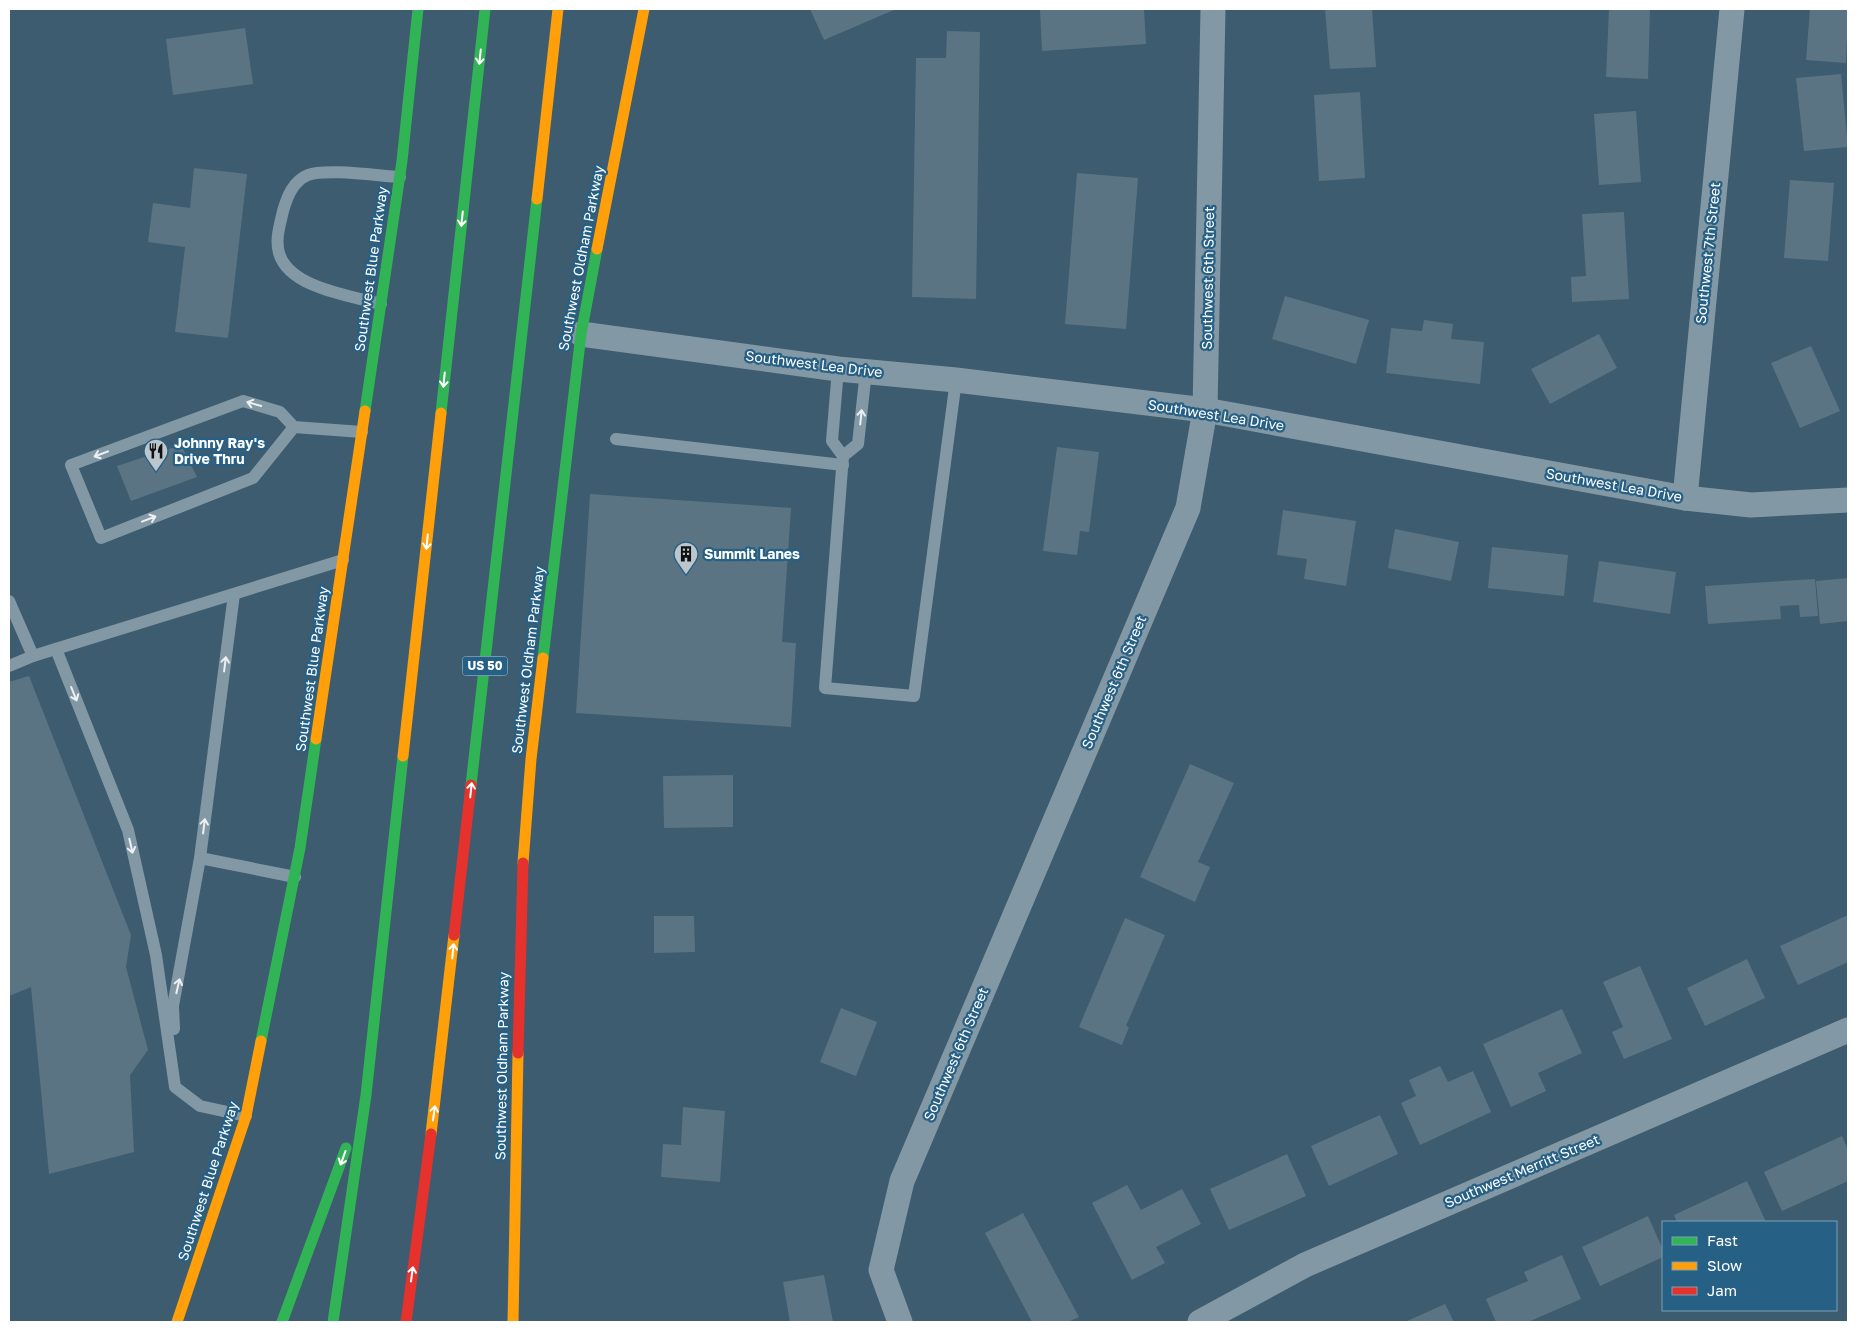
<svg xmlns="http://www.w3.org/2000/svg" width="1857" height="1331" viewBox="0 0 1857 1331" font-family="'Golos Text',sans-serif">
<rect width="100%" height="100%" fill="#3d5c6f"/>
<g fill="#5b7483">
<polygon points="810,9 896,9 824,40"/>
<polygon points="1040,9 1144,9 1146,44 1042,51"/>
<polygon points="1325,9 1372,9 1376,67 1330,69"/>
<polygon points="1609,9 1650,9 1648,79 1606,77"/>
<polygon points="1810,9 1848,9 1846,63 1806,60"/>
<polygon points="245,28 253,84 173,95 166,39"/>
<polygon points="947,31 980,32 976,299 912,297 916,58 946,58"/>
<polygon points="1841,74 1848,147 1804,151 1796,78"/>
<polygon points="1360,92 1365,178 1319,181 1314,95"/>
<polygon points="1636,111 1641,182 1599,185 1594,114"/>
<polygon points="194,168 247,174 228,338 175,332 185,247 148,242 153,203 190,208"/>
<polygon points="1077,173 1138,178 1126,329 1065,324"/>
<polygon points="1790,180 1834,183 1828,261 1784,258"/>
<polygon points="1624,212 1629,299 1572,302 1571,277 1586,276 1582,214"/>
<polygon points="1285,296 1369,320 1356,364 1272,339"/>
<polygon points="1424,320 1453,324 1451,339 1484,342 1480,384 1386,373 1391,328 1422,331"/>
<polygon points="1599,334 1617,368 1550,404 1531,369"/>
<polygon points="1811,346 1840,411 1800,428 1771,363"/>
<polygon points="181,445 197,477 131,501 117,466"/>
<polygon points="1057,447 1099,452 1089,532 1080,531 1077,555 1043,551"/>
<polygon points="590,494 791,508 782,642 796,643 791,727 576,713"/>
<polygon points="1283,510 1356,521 1346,586 1304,579 1307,559 1277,555"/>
<polygon points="1395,529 1459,542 1451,581 1388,568"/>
<polygon points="1492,547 1568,555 1564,596 1488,588"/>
<polygon points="1599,561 1676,572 1670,614 1593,602"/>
<polygon points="1848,578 1848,621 1820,624 1816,581"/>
<polygon points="1815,579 1818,616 1800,617 1799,605 1780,606 1781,619 1708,624 1705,586"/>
<polygon points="29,676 131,935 126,967 148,1050 130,1075 134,1152 49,1174 31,987 9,996 9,682"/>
<polygon points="1190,764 1234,783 1198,862 1210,867 1195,902 1140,877"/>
<polygon points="733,775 733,827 664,828 663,776"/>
<polygon points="1848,915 1848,962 1798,985 1780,946"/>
<polygon points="654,916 694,916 695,952 654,953"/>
<polygon points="1125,918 1165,935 1126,1026 1129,1027 1122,1045 1079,1027"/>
<polygon points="1747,959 1765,998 1705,1026 1687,988"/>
<polygon points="1640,966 1672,1039 1624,1059 1612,1032 1623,1027 1603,982"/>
<polygon points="841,1008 877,1022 856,1076 820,1062"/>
<polygon points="1562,1009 1582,1053 1538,1073 1546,1091 1511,1107 1483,1044"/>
<polygon points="1440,1066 1448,1082 1473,1071 1491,1112 1420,1145 1401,1103 1416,1096 1409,1080"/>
<polygon points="683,1107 725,1111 720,1182 661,1177 663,1144 681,1145"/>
<polygon points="1380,1115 1398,1154 1329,1186 1311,1146"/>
<polygon points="1842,1136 1848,1150 1848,1181 1782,1211 1764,1172"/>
<polygon points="1287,1154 1306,1196 1229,1230 1210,1189"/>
<polygon points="1747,1181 1766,1222 1677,1222 1674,1215"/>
<polygon points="1127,1185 1141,1210 1182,1189 1201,1224 1156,1247 1165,1263 1132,1280 1092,1203"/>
<polygon points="1023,1213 1079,1317 1068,1322 1032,1322 985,1233"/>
<polygon points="1648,1216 1663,1250 1663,1257 1600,1286 1582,1247"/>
<polygon points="1562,1255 1581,1299 1528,1322 1496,1322 1486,1299 1528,1281 1524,1272"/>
<polygon points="824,1275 833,1322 790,1322 783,1282"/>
<polygon points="1445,1304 1454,1322 1405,1322"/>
</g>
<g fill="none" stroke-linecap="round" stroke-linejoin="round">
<g stroke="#8398a5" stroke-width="12">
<path d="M381,304c-30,-8 -92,-16 -102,-51 -4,-14 1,-28 4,-42 4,-14 10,-30 25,-36 18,-7 71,1 92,2"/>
<polyline points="838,369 832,441 843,456 825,688 914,696 956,380"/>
<polyline points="294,427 253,478 101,538 71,465 243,401 280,412 294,427 362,432"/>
<polyline points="616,439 843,465"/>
<polyline points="843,456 858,444 866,371"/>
<polyline points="9,601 33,656"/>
<polyline points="56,649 128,830 156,955 175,1087 200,1106 246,1116"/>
<polyline points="9,666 33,656 343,560"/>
<polyline points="200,858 295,877"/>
<polyline points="174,1029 173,1006 200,858 234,594"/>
</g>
<g stroke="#8398a5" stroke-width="25">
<polyline points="581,334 838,369 956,380 1205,410 1685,498 1751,505 1848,500"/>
<polyline points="1685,498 1732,9"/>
<polyline points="900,1322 881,1270 902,1181 1188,508 1205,410 1213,9"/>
<polyline points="1200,1322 1305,1265 1848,1030"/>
</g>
<g stroke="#30b455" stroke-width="11">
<polyline points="365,411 402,161 418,9"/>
<polyline points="441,413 485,9"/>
<polyline points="543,658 581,334 597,249"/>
<polyline points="471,785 537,199"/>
<polyline points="261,1041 300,848 316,739"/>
<polyline points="282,1322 346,1148"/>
<polyline points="333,1322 366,1095 403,756"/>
</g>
<g stroke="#ff9f0a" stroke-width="11">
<polyline points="537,199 558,9"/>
<polyline points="597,249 644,9"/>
<polyline points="316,739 365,411"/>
<polyline points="403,756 441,413"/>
<polyline points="523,863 531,759 543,658"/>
<polyline points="431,1134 454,935"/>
<polyline points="177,1322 246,1116 261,1041"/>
<polyline points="513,1322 518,1053"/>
</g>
<g stroke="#e5322d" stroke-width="11">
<polyline points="454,935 471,785"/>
<polyline points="518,1053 523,863"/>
<polyline points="406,1322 431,1134"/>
</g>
</g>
<defs><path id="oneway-shaft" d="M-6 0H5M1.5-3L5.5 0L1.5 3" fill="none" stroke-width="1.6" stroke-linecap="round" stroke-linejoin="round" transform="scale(1.25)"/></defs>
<g stroke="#fff">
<use href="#oneway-shaft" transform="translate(480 57) rotate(96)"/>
<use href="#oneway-shaft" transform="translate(462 219) rotate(96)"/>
<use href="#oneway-shaft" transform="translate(444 380) rotate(96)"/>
<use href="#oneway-shaft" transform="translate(427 542) rotate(96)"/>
<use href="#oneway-shaft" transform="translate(471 790) rotate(-84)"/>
<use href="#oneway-shaft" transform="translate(453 951) rotate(-84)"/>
<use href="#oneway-shaft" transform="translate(434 1113) rotate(-82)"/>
<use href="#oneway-shaft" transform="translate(343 1158) rotate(110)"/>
<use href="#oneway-shaft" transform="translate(412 1274) rotate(-82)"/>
</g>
<g stroke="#ecf0f2">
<use href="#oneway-shaft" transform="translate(254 404) rotate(-164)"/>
<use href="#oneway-shaft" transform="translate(861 417) rotate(-84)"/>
<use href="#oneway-shaft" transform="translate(101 454) rotate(159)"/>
<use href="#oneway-shaft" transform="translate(149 519) rotate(-21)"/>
<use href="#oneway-shaft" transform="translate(225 664) rotate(-83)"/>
<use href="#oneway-shaft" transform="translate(74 694) rotate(68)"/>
<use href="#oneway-shaft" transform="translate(204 826) rotate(-83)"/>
<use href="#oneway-shaft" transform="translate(131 846) rotate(77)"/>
<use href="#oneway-shaft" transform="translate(178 986) rotate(-77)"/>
</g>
<defs>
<symbol id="restaurant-pin" viewBox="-11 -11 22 30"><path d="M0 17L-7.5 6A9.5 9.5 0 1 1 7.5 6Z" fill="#bbc6cd" stroke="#276085"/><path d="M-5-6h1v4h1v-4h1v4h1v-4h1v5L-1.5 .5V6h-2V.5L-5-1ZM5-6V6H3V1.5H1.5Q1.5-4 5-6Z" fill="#111"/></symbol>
<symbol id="building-pin" viewBox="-11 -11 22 30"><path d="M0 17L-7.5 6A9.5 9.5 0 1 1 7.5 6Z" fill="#bbc6cd" stroke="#276085"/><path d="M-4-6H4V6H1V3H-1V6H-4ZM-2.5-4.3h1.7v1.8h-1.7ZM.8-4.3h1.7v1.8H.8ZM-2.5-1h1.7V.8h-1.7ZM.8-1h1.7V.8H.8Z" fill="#111"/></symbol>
</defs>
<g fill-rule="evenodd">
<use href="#restaurant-pin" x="142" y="437" width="28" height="38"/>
<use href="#building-pin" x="672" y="540" width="28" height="38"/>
</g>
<g text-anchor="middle" stroke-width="4.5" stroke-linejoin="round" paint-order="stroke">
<rect fill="#276085" stroke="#becfda" stroke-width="1" x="462.5" y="656.5" width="45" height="19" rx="4"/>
<g font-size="12" font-weight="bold" fill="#fff">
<text x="485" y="670">US 50</text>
</g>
<g font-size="14" fill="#fff" stroke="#276085">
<text transform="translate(1708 253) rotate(-84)" y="5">Southwest 7th Street</text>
<text transform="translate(581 258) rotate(-79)" y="5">Southwest Oldham Parkway</text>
<text transform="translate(371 269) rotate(-82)" y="5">Southwest Blue Parkway</text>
<text transform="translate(1208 278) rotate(-89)" y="5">Southwest 6th Street</text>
<text transform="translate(814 364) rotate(7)" y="5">Southwest Lea Drive</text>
<text transform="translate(1216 415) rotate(9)" y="5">Southwest Lea Drive</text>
<text transform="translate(1614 485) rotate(10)" y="5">Southwest Lea Drive</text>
<text transform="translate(528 660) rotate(-83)" y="5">Southwest Oldham Parkway</text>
<text transform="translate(312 669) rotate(-82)" y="5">Southwest Blue Parkway</text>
<text transform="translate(1114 682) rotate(-67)" y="5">Southwest 6th Street</text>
<text transform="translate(956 1054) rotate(-67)" y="5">Southwest 6th Street</text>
<text transform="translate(502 1066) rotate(-89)" y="5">Southwest Oldham Parkway</text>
<text transform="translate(1522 1171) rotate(-23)" y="5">Southwest Merritt Street</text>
<text transform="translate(208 1181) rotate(-72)" y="5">Southwest Blue Parkway</text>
</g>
<g font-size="14" font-weight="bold" fill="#fff" stroke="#276085" text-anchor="start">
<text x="174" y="448">Johnny Ray's<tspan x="174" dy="16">Drive Thru</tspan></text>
<text x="704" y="559">Summit Lanes</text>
</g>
</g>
<rect width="1857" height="1331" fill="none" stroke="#ffffff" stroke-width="20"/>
<rect x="1662" y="1221" width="175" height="90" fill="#276085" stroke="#7da0b6"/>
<rect x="1672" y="1237" width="25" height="8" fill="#30b455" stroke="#7da0b6"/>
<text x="1707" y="1246" font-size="15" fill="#ffffff">Fast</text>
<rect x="1672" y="1262" width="25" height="8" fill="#ff9f0a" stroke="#7da0b6"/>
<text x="1707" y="1271" font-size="15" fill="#ffffff">Slow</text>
<rect x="1672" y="1287" width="25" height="8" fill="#e5322d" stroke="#7da0b6"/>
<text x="1707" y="1296" font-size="15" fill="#ffffff">Jam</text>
</svg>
